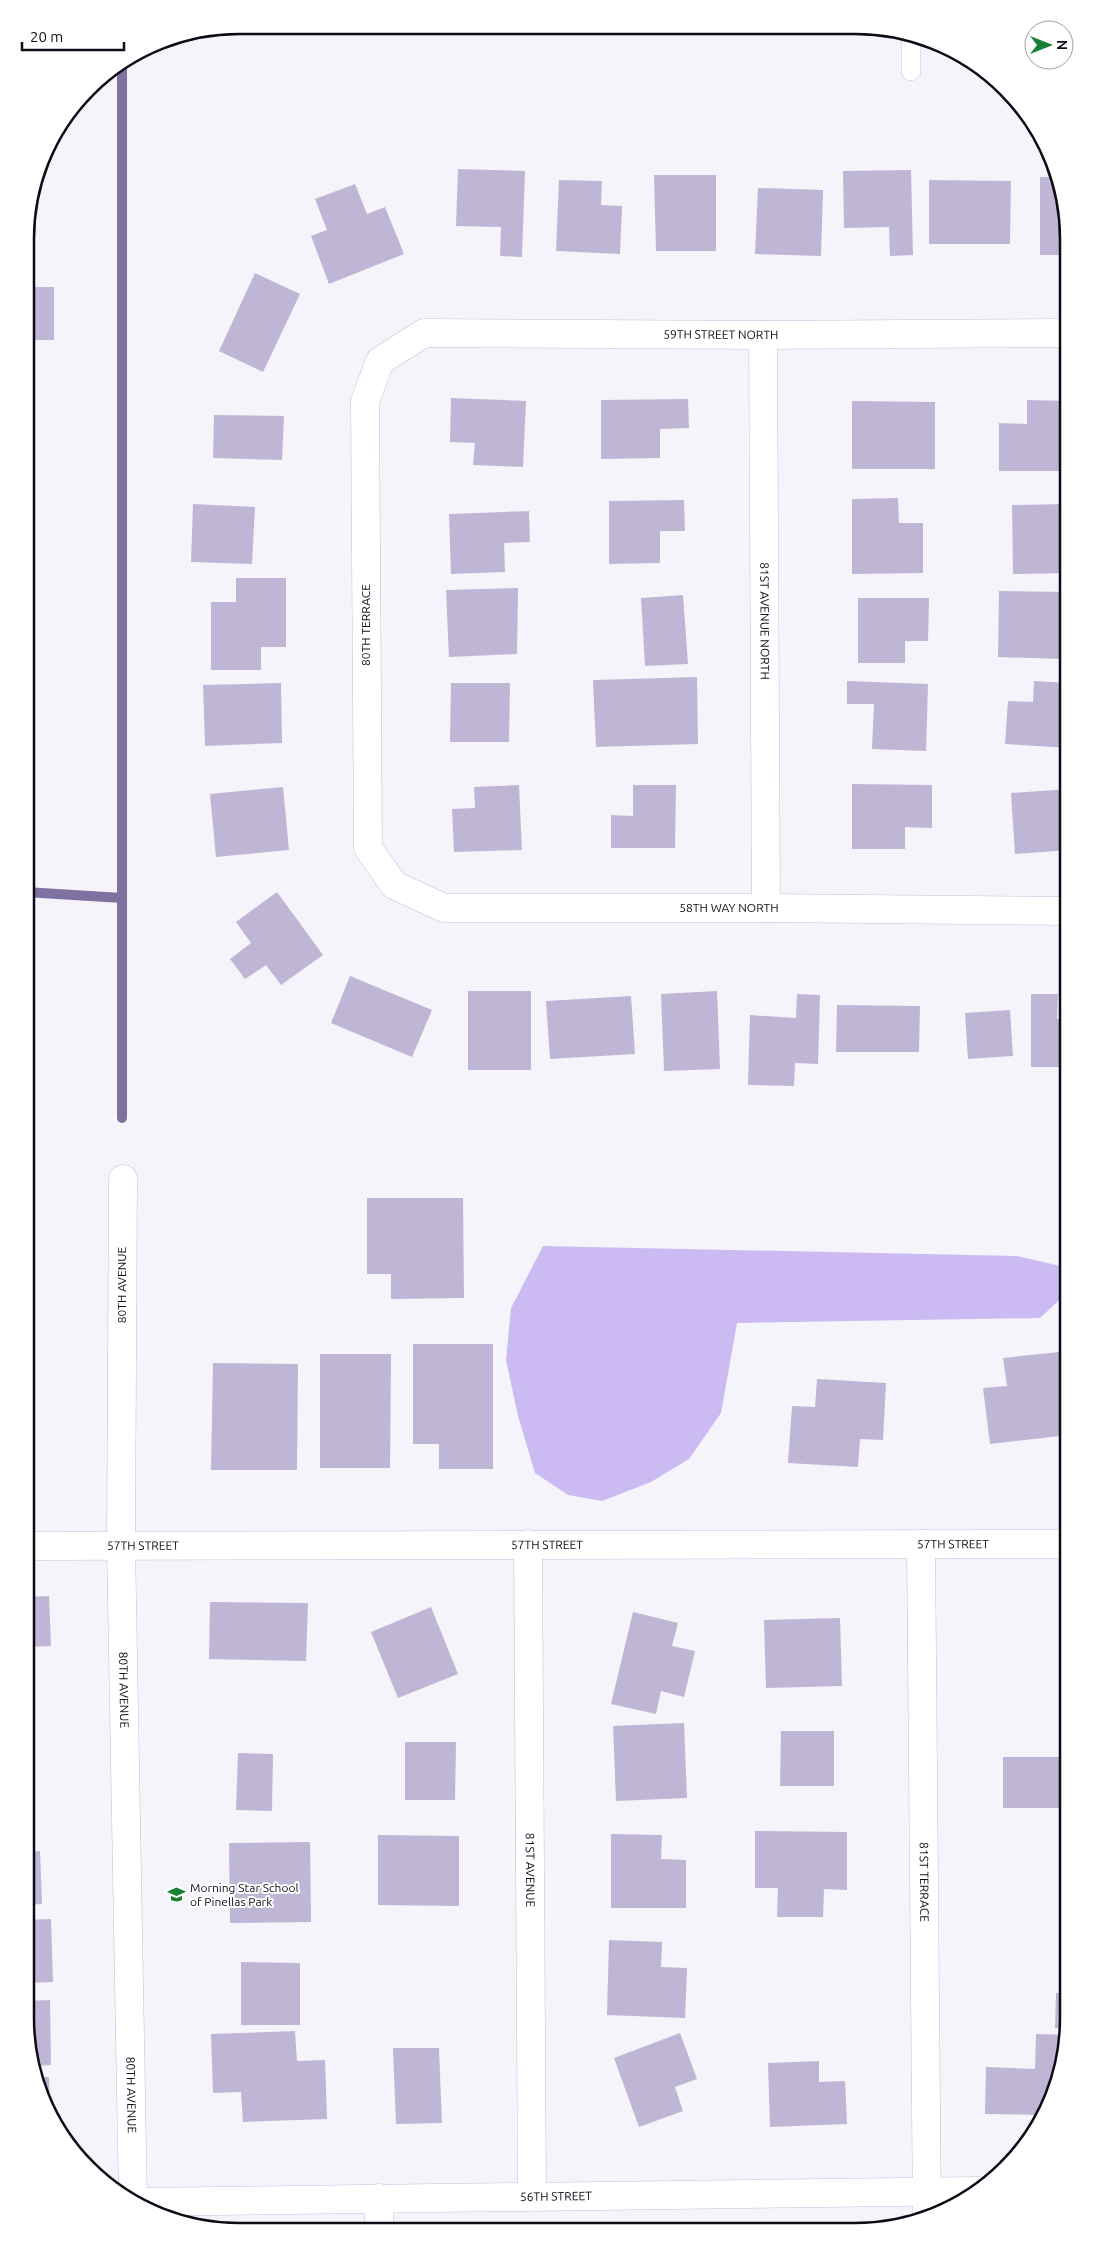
<svg xmlns="http://www.w3.org/2000/svg" width="1094" height="2257" viewBox="0 0 1094 2257" font-family="Ubuntu,sans-serif">
<rect width="100%" height="100%" fill="#f5f4fb"/>
<g fill="#cbbbf2">
<polygon points="25,468 28,617 25,723"/>
<polygon points="543,1246 1017,1256 1069,1268 1069,1291 1040,1318 737,1323 721,1413 689,1459 651,1482 602,1501 568,1495 535,1473 518,1416 506,1360 511,1308"/>
</g>
<g fill="none" stroke-linecap="round" stroke-linejoin="round">
<g stroke="#8072a0" stroke-width="10">
<polyline points="122,63 122,1118"/>
<polyline points="25,892 122,898"/>
</g>
</g>
<g fill="#bfb6d6">
<polygon points="458,169 525,171 522,257 500,256 501,227 456,226"/>
<polygon points="911,170 913,255 890,256 889,227 844,228 843,171"/>
<polygon points="654,175 716,175 716,251 656,251"/>
<polygon points="1040,177 1059,177 1069,239 1069,255 1040,255"/>
<polygon points="559,180 602,181 601,205 622,206 620,254 556,251"/>
<polygon points="929,180 1011,181 1010,244 929,244"/>
<polygon points="355,184 367,214 385,207 404,254 329,284 311,236 327,230 315,199"/>
<polygon points="758,188 823,190 821,256 755,254"/>
<polygon points="255,273 300,294 263,372 219,351"/>
<rect x="25" y="287" width="29" height="53"/>
<polygon points="451,398 526,401 523,467 473,465 475,443 450,442"/>
<polygon points="688,399 689,428 660,429 660,458 601,459 601,400"/>
<polygon points="1027,400 1069,401 1069,471 999,471 999,423 1027,424"/>
<polygon points="852,401 935,402 935,469 852,469"/>
<polygon points="214,415 284,416 282,460 213,458"/>
<polygon points="898,498 899,523 923,523 923,573 852,574 852,499"/>
<polygon points="684,500 685,531 660,531 660,563 609,564 609,501"/>
<polygon points="193,504 255,507 252,564 191,562"/>
<polygon points="1069,504 1069,573 1013,574 1012,505"/>
<polygon points="529,511 530,542 504,543 505,572 451,574 449,514"/>
<polygon points="236,578 286,578 286,647 261,647 261,670 211,670 211,602 236,602"/>
<polygon points="518,588 517,654 449,657 446,590"/>
<polygon points="999,591 1069,592 1069,613 1064,613 1062,659 998,657"/>
<polygon points="683,595 688,664 645,666 641,598"/>
<polygon points="858,598 929,598 928,641 905,641 905,663 858,663"/>
<polygon points="697,677 698,744 596,747 593,680"/>
<polygon points="847,681 928,684 926,751 872,749 874,704 847,704"/>
<polygon points="1034,681 1069,683 1069,748 1005,744 1008,701 1033,702"/>
<polygon points="281,683 282,743 205,746 203,685"/>
<polygon points="451,683 510,683 509,742 450,742"/>
<polygon points="852,784 932,785 932,828 905,827 905,849 852,849"/>
<polygon points="519,785 522,850 454,852 452,809 475,808 474,787"/>
<polygon points="633,785 676,785 675,848 611,848 611,815 633,816"/>
<polygon points="283,787 289,850 216,857 210,794"/>
<polygon points="1069,789 1069,850 1015,854 1011,793"/>
<polygon points="277,892 323,955 281,985 266,965 245,979 230,959 251,943 236,922"/>
<polygon points="350,976 432,1010 412,1057 331,1023"/>
<rect x="25" y="991" width="5" height="52"/>
<rect x="468" y="991" width="63" height="79"/>
<polygon points="717,991 720,1069 664,1071 661,994"/>
<polygon points="797,994 820,995 818,1064 795,1063 794,1086 748,1085 750,1015 796,1018"/>
<polygon points="1031,994 1058,994 1057,1019 1069,1019 1069,1067 1031,1067"/>
<polygon points="631,996 635,1054 550,1059 546,1001"/>
<polygon points="837,1005 920,1006 919,1052 836,1052"/>
<polygon points="1010,1010 1013,1056 968,1059 965,1013"/>
<polygon points="367,1198 463,1198 464,1298 391,1299 391,1274 367,1274"/>
<polygon points="413,1344 493,1344 493,1469 439,1469 439,1444 413,1444"/>
<polygon points="1069,1351 1069,1435 990,1444 983,1388 1007,1386 1003,1358"/>
<polygon points="320,1354 391,1354 390,1468 320,1468"/>
<polygon points="213,1363 298,1364 297,1470 211,1470"/>
<polygon points="817,1379 886,1383 883,1440 860,1439 858,1467 788,1463 792,1406 815,1407"/>
<polygon points="49,1596 51,1646 25,1647 25,1597"/>
<polygon points="210,1602 308,1603 306,1661 209,1659"/>
<polygon points="431,1607 458,1674 398,1698 371,1632"/>
<polygon points="633,1612 678,1623 672,1646 695,1651 684,1697 661,1691 656,1714 611,1704"/>
<polygon points="840,1618 842,1686 766,1688 764,1620"/>
<polygon points="684,1723 687,1798 616,1801 613,1726"/>
<polygon points="781,1731 834,1731 834,1786 780,1786"/>
<polygon points="405,1742 456,1742 455,1800 405,1800"/>
<polygon points="238,1753 273,1754 272,1811 236,1810"/>
<rect x="1003" y="1757" width="66" height="51"/>
<polygon points="755,1831 847,1832 847,1890 824,1889 823,1917 777,1917 778,1888 755,1888"/>
<polygon points="611,1834 662,1835 661,1859 686,1860 686,1908 611,1908"/>
<polygon points="378,1835 459,1836 459,1906 378,1905"/>
<polygon points="310,1842 311,1922 230,1923 229,1843"/>
<polygon points="40,1851 42,1904 25,1905 25,1852"/>
<polygon points="51,1919 53,1982 25,1983 25,1920"/>
<polygon points="609,1940 662,1942 661,1967 687,1968 685,2018 607,2015"/>
<polygon points="1062,1948 1069,1948 1069,1983 1063,1984"/>
<polygon points="241,1962 300,1963 300,2025 241,2025"/>
<polygon points="1056,1993 1069,1993 1069,2029 1055,2028"/>
<polygon points="50,2000 51,2065 33,2066 25,2018 25,2001"/>
<polygon points="295,2031 297,2061 325,2060 327,2119 243,2122 241,2092 213,2093 211,2034"/>
<polygon points="680,2033 697,2079 675,2087 683,2111 639,2127 614,2058"/>
<polygon points="1036,2034 1068,2035 1058,2087 1043,2115 985,2114 986,2067 1035,2069"/>
<polygon points="393,2048 439,2048 442,2123 396,2124"/>
<polygon points="819,2061 819,2082 845,2081 847,2124 770,2127 768,2063"/>
<polygon points="35,2077 49,2077 50,2113 36,2086"/>
</g>
<g fill="none" stroke-linecap="round" stroke-linejoin="round">
<defs>
<polyline id="service" points="911,34 911,71"/>
<g id="minor">
<path id="s1" d="M763,335l3,573"/>
<path id="s2" d="M1069,911l-303,-3h-322l-50,-23 -26,-37 -3,-447 15,-40 44,-28 339,2 306,-2"/>
<path id="s3" d="M123,1179l-2,366 12,657 847,-11"/>
<path id="s4" d="M528,1544l4,652"/>
<path id="s5" d="M921,1544l6,675"/>
<path id="s6" d="M25,1546l1044,-2"/>
<polyline points="379,2198 379,2231"/>
</g>
</defs>
<use href="#service" stroke="#c5bddd" stroke-width="20"/>
<use href="#minor" stroke="#c5bddd" stroke-width="29"/>
<use href="#service" stroke="#fff" stroke-width="19"/>
<use href="#minor" stroke="#fff" stroke-width="28"/>
</g>
<defs>
<symbol id="school-bare" viewBox="-9 -9 18 18"><path d="M0-5L7-2L0 1L-7-2ZM-4 1L0 2.5L4 1V4Q0 6-4 4Z" fill="#188035" stroke="#fff" stroke-width="2.5" paint-order="stroke"/></symbol>
</defs>
<g fill-rule="evenodd">
<use href="#school-bare" x="164" y="1882" width="25" height="25"/>
</g>
<g text-anchor="middle" stroke-width="4" stroke-linejoin="round" paint-order="stroke">
<g font-size="12" fill="#0f0b16" stroke="#fff">
<text dy="4" stroke="none"><textPath href="#s2" startOffset="1564">59TH STREET NORTH</textPath></text>
<text dy="4" stroke="none"><textPath href="#s1" startOffset="286">81ST AVENUE NORTH</textPath></text>
<text transform="translate(366 625) rotate(-90)" y="4">80TH TERRACE</text>
<text x="729" y="912">58TH WAY NORTH</text>
<text transform="translate(122 1285) rotate(-90)" y="4">80TH AVENUE</text>
<text dy="4" stroke="none"><textPath href="#s6" startOffset="522">57TH STREET</textPath></text>
<text dy="4" stroke="none"><textPath href="#s6" startOffset="928">57TH STREET</textPath></text>
<text dy="4" stroke="none"><textPath href="#s6" startOffset="118">57TH STREET</textPath></text>
<text dy="4" stroke="none"><textPath href="#s3" startOffset="511">80TH AVENUE</textPath></text>
<text dy="4" stroke="none"><textPath href="#s4" startOffset="326">81ST AVENUE</textPath></text>
<text dy="4" stroke="none"><textPath href="#s5" startOffset="338">81ST TERRACE</textPath></text>
<text dy="4" stroke="none"><textPath href="#s3" startOffset="916">80TH AVENUE</textPath></text>
<text dy="4" stroke="none"><textPath href="#s3" startOffset="1446">56TH STREET</textPath></text>
</g>
<g font-size="12" fill="#0f0b16" stroke="#fff" text-anchor="start">
<text x="190" y="1892">Morning Star School<tspan x="190" dy="14">of Pinellas Park</tspan></text>
</g>
</g>
<path d="M0 0H1094V2257H0ZM239 34H855A205 205 0 0 1 1060 239V2018A205 205 0 0 1 855 2223H239A205 205 0 0 1 34 2018V239A205 205 0 0 1 239 34Z" fill="#fff" fill-rule="evenodd"/>
<path fill="none" stroke="#0f0b16" stroke-width="2.5" d="M239 34H855A205 205 0 0 1 1060 239V2018A205 205 0 0 1 855 2223H239A205 205 0 0 1 34 2018V239A205 205 0 0 1 239 34Z"/>
<g transform="translate(1049 45) rotate(90)"><circle r="24" fill="#ffffff" stroke="#9f9da2"/>
<path d="M0-4L9 19L0 12L-9 19Z" fill="#188035"/>
<text y="-8" font-size="14" font-weight="bold" text-anchor="middle" fill="#0f0b16">N</text>
</g>
<path d="M22 42v8h102v-8" fill="none" stroke="#0f0b16" stroke-width="2.5"/>
<text x="30" y="42" font-size="15" fill="#0f0b16" stroke="#ffffff" stroke-width="4" paint-order="stroke">20 m</text>
</svg>
